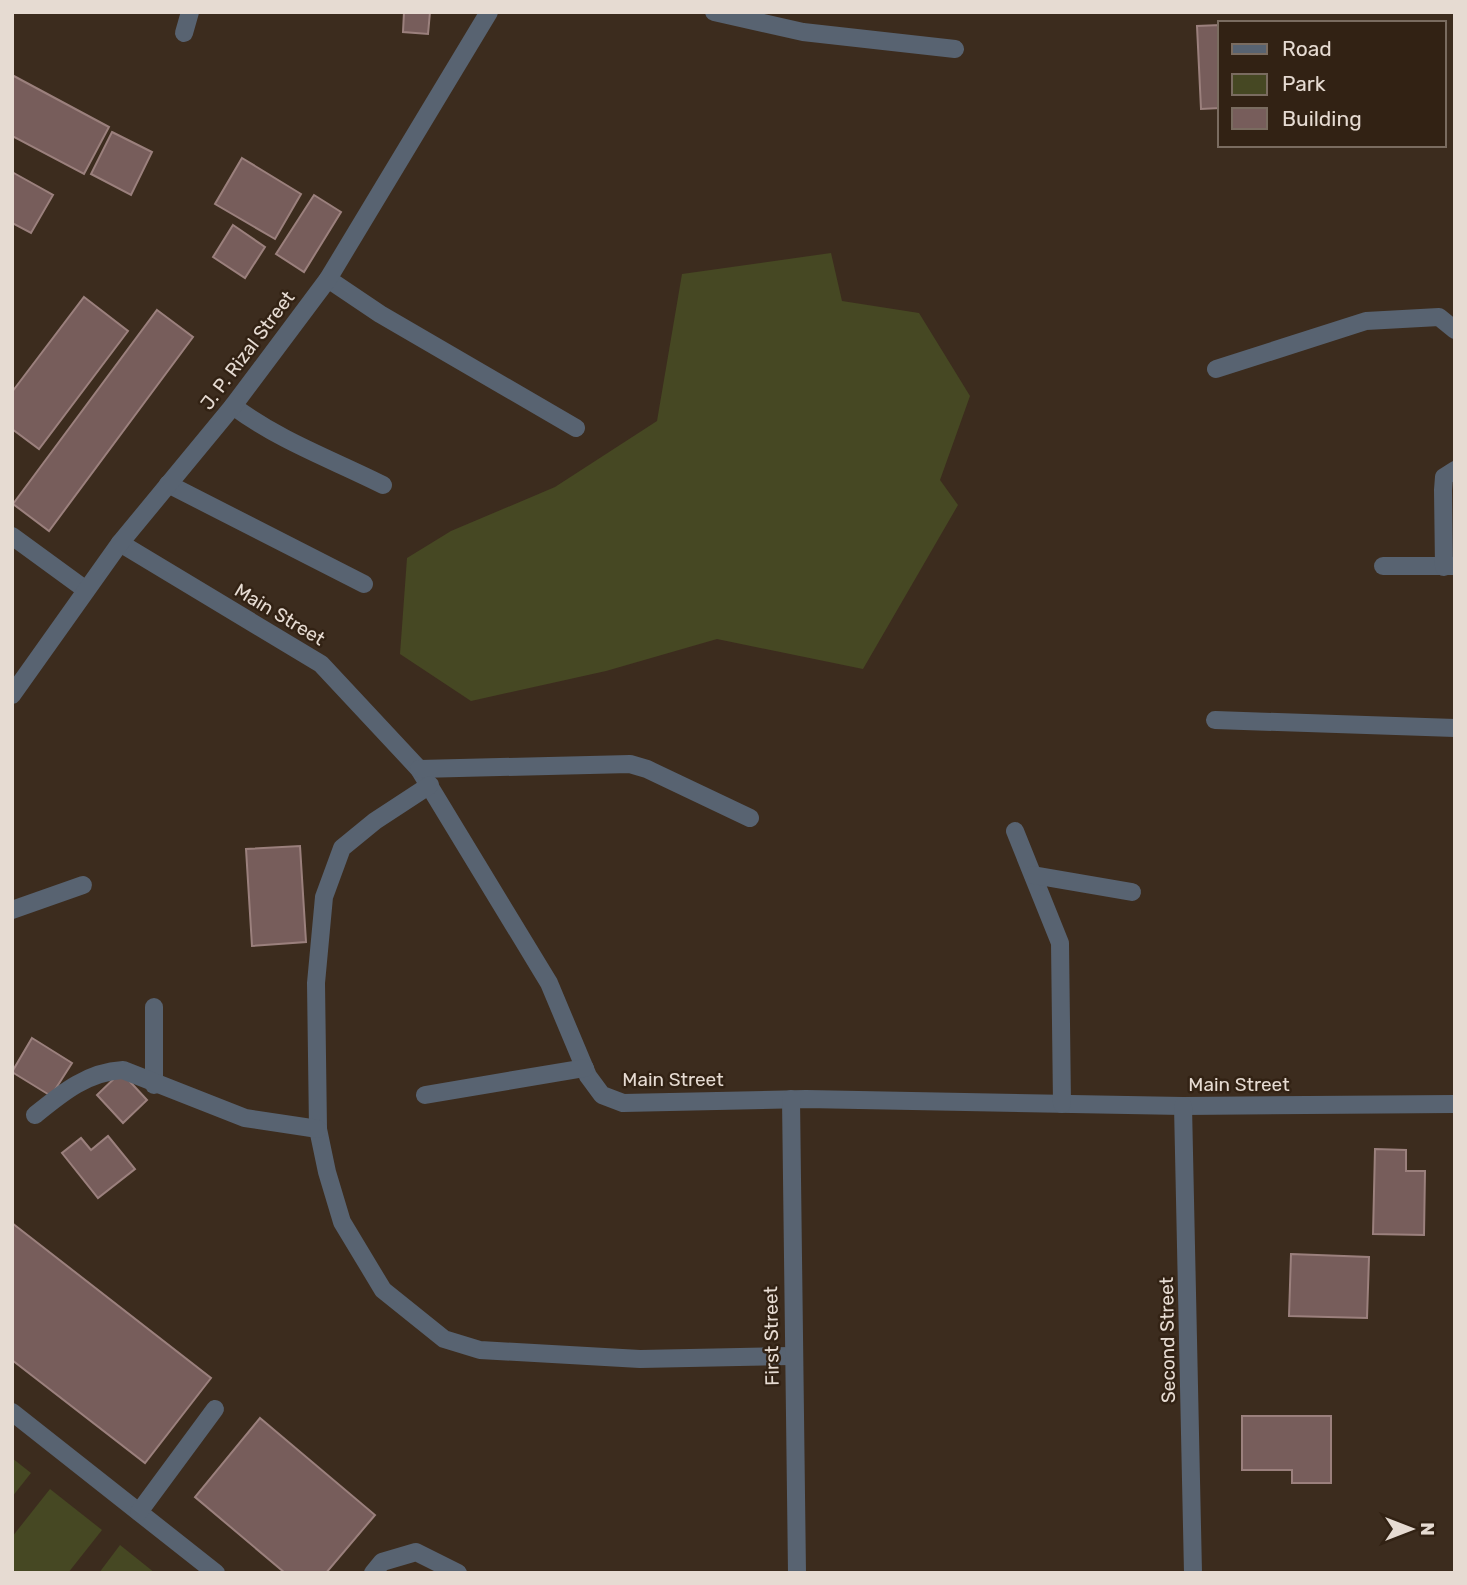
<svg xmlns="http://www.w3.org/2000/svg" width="1467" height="1585" viewBox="0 0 1467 1585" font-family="Rubik,sans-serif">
<rect width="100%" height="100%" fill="#3c2c1e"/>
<g fill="#464823">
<polygon points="831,253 842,301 919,313 970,396 940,480 958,505 863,669 717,639 606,671 471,701 400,654 407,558 451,531 555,487 657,421 682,274"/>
<polygon points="12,1458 31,1473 12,1497"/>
<polygon points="50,1489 102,1530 68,1573 12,1573 12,1537"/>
<polygon points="120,1545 155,1573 99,1573"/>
</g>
<g fill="#775d5b" stroke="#9b807d" stroke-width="2">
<polygon points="404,12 430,12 428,34 403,32"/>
<polygon points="1220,25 1220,108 1201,109 1197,26"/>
<polygon points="12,75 109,127 84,174 12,136"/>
<polygon points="112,132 152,152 131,195 91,174"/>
<polygon points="242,158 301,194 275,239 215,204"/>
<polygon points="12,172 53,195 31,233 12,223"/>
<polygon points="314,195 341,212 304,272 276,254"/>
<polygon points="233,225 265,247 245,278 213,257"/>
<polygon points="84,297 128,331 39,449 12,429 12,392"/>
<polygon points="157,310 193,337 49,531 13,504"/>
<polygon points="300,846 306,942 252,946 246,849"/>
<polygon points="32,1038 72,1063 51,1096 12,1072"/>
<polygon points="121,1072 147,1100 123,1123 97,1095"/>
<polygon points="108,1136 135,1169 98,1198 62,1153 81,1138 91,1150"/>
<polygon points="1375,1149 1406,1150 1406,1171 1425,1171 1424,1235 1373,1234"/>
<polygon points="12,1223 211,1378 145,1463 12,1360"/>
<polygon points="1291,1254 1369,1257 1367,1318 1289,1316"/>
<polygon points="1242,1416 1331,1416 1331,1483 1292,1483 1292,1470 1242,1470"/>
<polygon points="260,1418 375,1515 326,1573 285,1573 195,1497"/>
</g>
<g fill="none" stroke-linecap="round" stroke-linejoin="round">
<g stroke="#586371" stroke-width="18">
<polyline points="714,12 803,32 955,49"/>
<polyline points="184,33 190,12"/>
<polyline points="328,279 380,314 576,428"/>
<polyline points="1216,369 1366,321 1439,317 1455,330"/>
<path d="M233,406c47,35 98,53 150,79"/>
<polyline points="168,484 364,584"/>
<polyline points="12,536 86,590"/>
<polyline points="120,543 321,664 419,769 549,983 588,1076 602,1095 623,1103 806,1099 1183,1106 1455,1104"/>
<polyline points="1383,566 1455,566"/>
<polyline points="1444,567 1443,490 1444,477 1455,470"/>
<polyline points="12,695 120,543 233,406 328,279 489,12"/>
<polyline points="1215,720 1455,728"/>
<polyline points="419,769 630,764 647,769 750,818"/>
<polyline points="430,785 375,821 342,848 324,897 316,983 318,1129 327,1172 342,1222 383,1290 444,1339 480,1350 640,1359 792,1356"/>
<polyline points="1015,831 1060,943 1062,1104"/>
<polyline points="1033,875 1132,892"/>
<polyline points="12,910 83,885"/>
<polyline points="154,1007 154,1085"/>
<polyline points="425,1095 585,1068"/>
<polyline points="791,1099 797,1573"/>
<polyline points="1183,1106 1193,1573"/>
<path d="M35,1115c27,-22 52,-43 88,-45l122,48 73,11"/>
<polyline points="12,1412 216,1573"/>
<polyline points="139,1512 215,1409"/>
<polyline points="373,1573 382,1562 416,1552 458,1573"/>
</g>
</g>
<g text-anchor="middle" stroke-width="5" stroke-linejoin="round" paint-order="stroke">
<g font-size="19" fill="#e6dbd2" stroke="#322214">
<text transform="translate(247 350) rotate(-53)" y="7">J. P. Rizal Street</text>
<text transform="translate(280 614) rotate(31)" y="7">Main Street</text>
<text x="673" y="1086">Main Street</text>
<text x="1239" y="1091">Main Street</text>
<text transform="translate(771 1336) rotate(-91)" y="7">First Street</text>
<text transform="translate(1167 1340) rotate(-91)" y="7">Second Street</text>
</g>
</g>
<rect width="1467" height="1585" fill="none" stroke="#e6dbd2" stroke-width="28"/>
<rect x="1218" y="21" width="228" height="126" fill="#322214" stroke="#7a6c60" stroke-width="2"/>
<rect x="1232" y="44" width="35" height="10" fill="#586371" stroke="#7a6c60" stroke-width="2"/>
<text x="1282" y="56" font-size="21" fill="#e6dbd2">Road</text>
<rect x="1232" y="74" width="35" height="21" fill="#464823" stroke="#7a6c60" stroke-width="2"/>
<text x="1282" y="91" font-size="21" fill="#e6dbd2">Park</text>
<rect x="1232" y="108" width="35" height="21" fill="#775d5b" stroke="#7a6c60" stroke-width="2"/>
<text x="1282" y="126" font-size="21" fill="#e6dbd2">Building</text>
<g transform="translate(1411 1529) rotate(90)" stroke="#322214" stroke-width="5" paint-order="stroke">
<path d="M0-5L12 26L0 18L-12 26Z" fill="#e6dbd2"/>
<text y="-10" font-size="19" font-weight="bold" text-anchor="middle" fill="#e6dbd2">N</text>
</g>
</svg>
